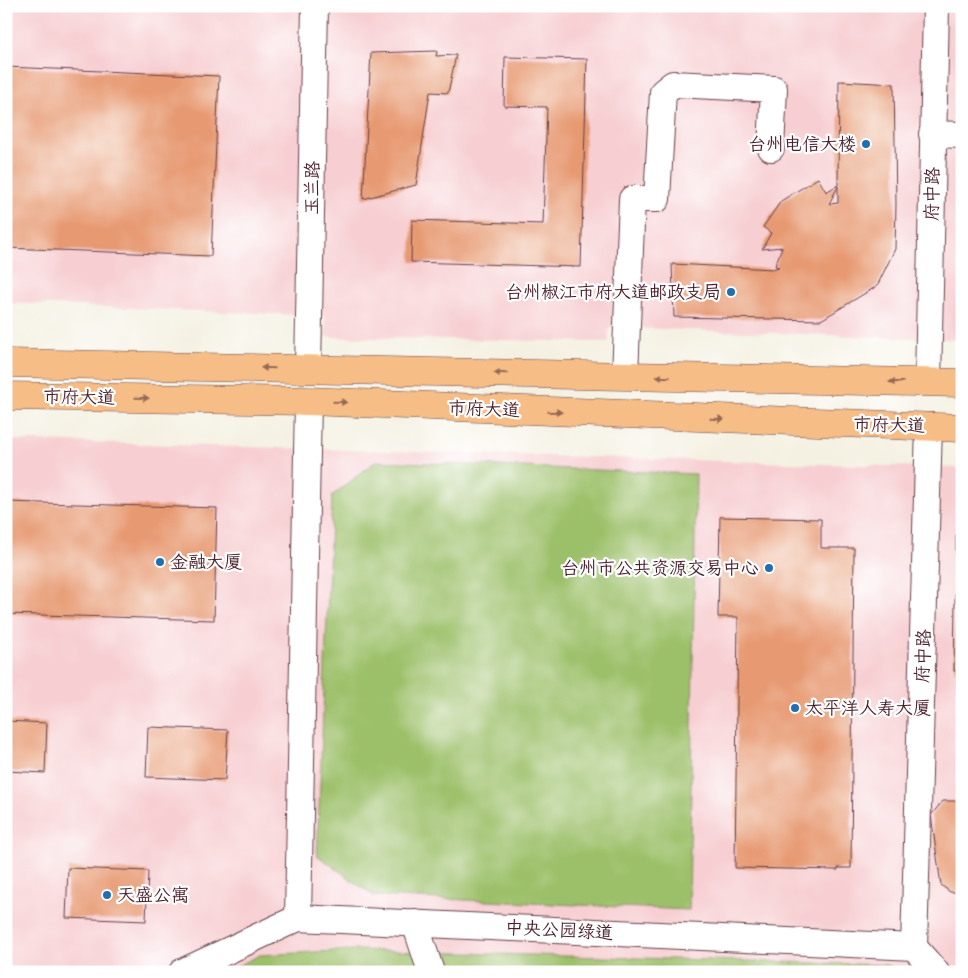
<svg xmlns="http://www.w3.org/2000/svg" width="968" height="978" viewBox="0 0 968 978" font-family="Sriracha,'LXGW WenKai TC',sans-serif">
<rect width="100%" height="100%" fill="#fff"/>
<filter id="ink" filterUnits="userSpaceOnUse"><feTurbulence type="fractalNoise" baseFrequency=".02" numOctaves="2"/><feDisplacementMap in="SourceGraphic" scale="10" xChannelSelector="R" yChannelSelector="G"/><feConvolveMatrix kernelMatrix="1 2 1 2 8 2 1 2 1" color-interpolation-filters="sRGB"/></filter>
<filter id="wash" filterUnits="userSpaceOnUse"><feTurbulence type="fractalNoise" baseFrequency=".0096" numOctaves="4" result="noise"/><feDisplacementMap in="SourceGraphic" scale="20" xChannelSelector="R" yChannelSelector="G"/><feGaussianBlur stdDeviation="1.12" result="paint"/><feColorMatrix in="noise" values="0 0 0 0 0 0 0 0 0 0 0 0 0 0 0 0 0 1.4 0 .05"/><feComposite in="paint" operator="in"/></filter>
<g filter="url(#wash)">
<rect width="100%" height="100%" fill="#f4f1e2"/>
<g fill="#f7cfd2">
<polygon points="6,6 962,6 962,340 609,327 609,342 325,337 325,316 6,303"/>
<polygon points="6,440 962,468 962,972 6,972"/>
</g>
<g fill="#9cc069" stroke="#73704a">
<polygon points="376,461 696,474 689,910 374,896 317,855 332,496"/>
<polygon points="354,950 888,965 899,972 225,972 260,955"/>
</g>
<g id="blocks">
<g fill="#e79a72" fill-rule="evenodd">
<polygon points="437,51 436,56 456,55 448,93 430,92 416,185 363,199 371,53"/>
<polygon points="505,57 587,59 581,267 411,262 412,220 543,224 547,107 504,106"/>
<polygon points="6,67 219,76 211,256 6,248"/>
<path d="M839,81l55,3 2,120 -1,45 -18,37 -56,34 -147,-3 -2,-53 101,5 6,-2 -4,-1 7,-19 -20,2 9,-16 -8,-6 18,-26 37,-23 8,14 12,-7zM838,186v17l-9,1z"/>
<polygon points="6,502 217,508 214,620 6,614"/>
<polygon points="720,517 821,519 821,548 854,548 851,868 838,868 838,870 736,868 735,867 738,617 718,617"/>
<polygon points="956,535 962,535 962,690 957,690 957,671 954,671"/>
<polygon points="6,721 47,723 45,773 6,771"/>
<polygon points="148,727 228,730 225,780 146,777"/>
<polygon points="943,801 962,801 962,892 950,892 941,885 931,815"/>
<polygon points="68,868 148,871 146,921 66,918"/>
</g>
</g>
</g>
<g filter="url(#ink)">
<use href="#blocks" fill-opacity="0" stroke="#643e46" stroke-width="1"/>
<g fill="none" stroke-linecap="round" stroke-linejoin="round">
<defs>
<g id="minor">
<polyline points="932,134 962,135"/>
<polyline points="308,369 315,6"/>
<polyline points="625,376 632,199 657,199 663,92 673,84 774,89 771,148"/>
<polyline points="928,382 936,6"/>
<polyline points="298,918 308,401"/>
<polyline points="415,923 431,972"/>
<polyline points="914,947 929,426"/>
<polyline points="182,972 298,918 914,947 936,972"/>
</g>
<g id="major">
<polyline points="6,363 962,383"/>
<polyline points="6,396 308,401 962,428"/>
</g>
</defs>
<use href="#minor" stroke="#643e46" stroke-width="28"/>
<use href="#major" stroke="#643e46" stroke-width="29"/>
<use href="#minor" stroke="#fff" stroke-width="26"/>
<use href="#major" stroke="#f6be86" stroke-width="28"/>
</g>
<defs><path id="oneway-solid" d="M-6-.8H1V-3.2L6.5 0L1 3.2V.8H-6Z" transform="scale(1.25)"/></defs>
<g fill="#976754">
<use href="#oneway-solid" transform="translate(268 368) rotate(-179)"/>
<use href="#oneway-solid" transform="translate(501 373) rotate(-179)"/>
<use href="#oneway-solid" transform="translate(663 377) rotate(-179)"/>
<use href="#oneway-solid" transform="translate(896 382) rotate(-180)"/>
<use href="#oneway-solid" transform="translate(142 398) rotate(1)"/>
<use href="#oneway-solid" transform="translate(340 402) rotate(2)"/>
<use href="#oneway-solid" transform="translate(555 412) rotate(2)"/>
<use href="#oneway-solid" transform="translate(717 419) rotate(2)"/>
</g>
</g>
<g fill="#1f6fb2" stroke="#fff" stroke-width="2">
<circle cx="866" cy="144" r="5"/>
<circle cx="731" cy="292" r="5"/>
<circle cx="160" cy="562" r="5"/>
<circle cx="769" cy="568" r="5"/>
<circle cx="795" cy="708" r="5"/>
<circle cx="107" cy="895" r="5"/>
</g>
<g text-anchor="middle" stroke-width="4.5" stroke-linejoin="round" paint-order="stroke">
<g font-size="18" fill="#4a1f2b" stroke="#fff" text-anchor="end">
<text x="856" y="150">台州电信大楼</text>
<text x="721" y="298">台州椒江市府大道邮政支局</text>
<text x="170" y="568" text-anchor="start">金融大厦</text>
<text x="759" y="574">台州市公共资源交易中心</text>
<text x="805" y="714" text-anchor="start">太平洋人寿大厦</text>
<text x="117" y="901" text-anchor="start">天盛公寓</text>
</g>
<g font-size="18" fill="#4a1f2b" stroke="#fff">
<text transform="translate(312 188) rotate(-89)" y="6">玉兰路</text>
<text transform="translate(932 194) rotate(-89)" y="6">府中路</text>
<text transform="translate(79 397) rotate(1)" y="6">市府大道</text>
<text transform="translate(484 409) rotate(2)" y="6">市府大道</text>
<text transform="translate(889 425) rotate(1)" y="6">市府大道</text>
<text transform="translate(923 656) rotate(-88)" y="6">府中路</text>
<text transform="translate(559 930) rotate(3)" y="6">中央公园绿道</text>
</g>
</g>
<rect width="968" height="978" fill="none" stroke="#fff" stroke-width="25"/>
</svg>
